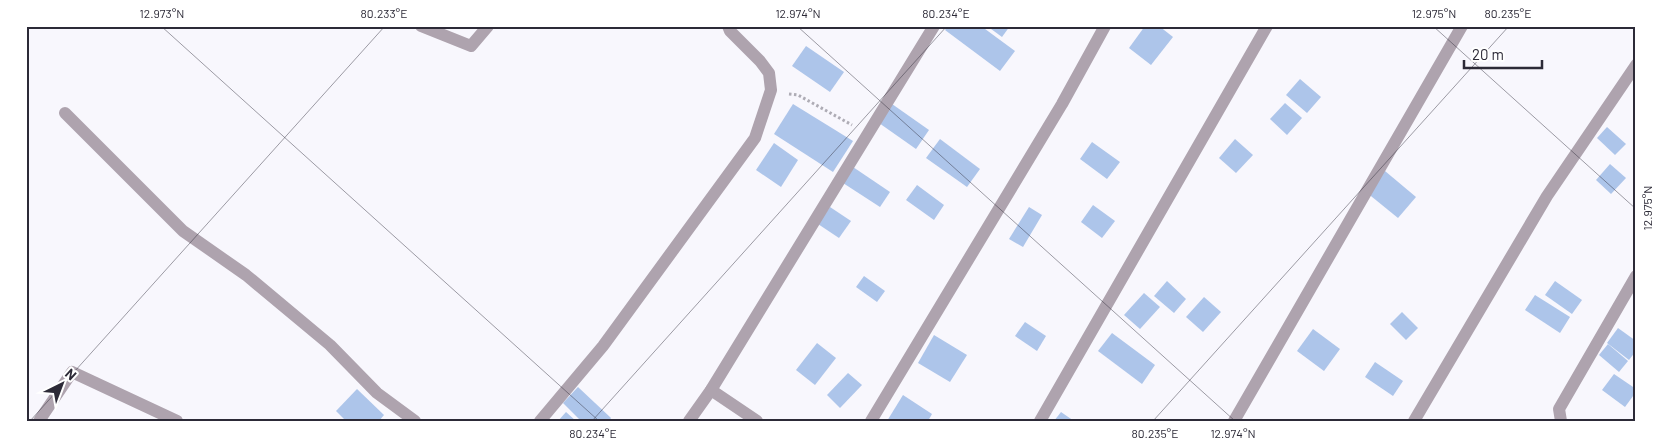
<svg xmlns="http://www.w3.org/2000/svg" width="1662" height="447" viewBox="0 0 1662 447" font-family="Barlow,sans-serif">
<rect width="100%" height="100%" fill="#f8f7fd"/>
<g fill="#adc5ea">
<polygon points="948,26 981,26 1015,51 1000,71 945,30"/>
<polygon points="987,26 1010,26 1002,37"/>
<polygon points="1145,26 1159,26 1173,37 1151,65 1129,48"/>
<polygon points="806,46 844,72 830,92 792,66"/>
<polygon points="1300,79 1321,97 1307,113 1286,95"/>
<polygon points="1285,103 1302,118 1287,135 1270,119"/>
<polygon points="793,104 853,141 833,172 774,134"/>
<polygon points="892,104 929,130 916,149 879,123"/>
<polygon points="1607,127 1626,144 1615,155 1597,138"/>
<polygon points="940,139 980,169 967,187 926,158"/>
<polygon points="1235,139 1253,155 1236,173 1219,158"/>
<polygon points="1092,142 1120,162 1107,179 1080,159"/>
<polygon points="774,143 798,160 781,187 756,170"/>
<polygon points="1610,164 1626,178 1611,194 1596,180"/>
<polygon points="853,167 890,192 880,207 843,183"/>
<polygon points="1385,171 1416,197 1398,218 1366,192"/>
<polygon points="917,185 944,205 934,220 906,200"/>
<polygon points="1093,205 1115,221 1102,238 1081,222"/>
<polygon points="830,207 851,221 839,238 818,224"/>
<polygon points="1029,207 1042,215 1023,247 1009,239"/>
<polygon points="864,276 885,291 877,302 856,287"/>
<polygon points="1167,281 1186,299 1174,313 1154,296"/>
<polygon points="1555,281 1582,300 1572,314 1545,295"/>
<polygon points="1144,293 1160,307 1140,329 1124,315"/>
<polygon points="1535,295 1570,317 1560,333 1525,310"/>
<polygon points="1204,297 1221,312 1203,332 1186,317"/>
<polygon points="1402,312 1418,328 1406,340 1390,324"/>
<polygon points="1025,322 1046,336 1037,351 1015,336"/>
<polygon points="1618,328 1636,341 1636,351 1629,360 1607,343"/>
<polygon points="1313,329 1340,349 1324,371 1297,351"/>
<polygon points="1112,333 1155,365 1142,384 1098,351"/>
<polygon points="934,335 967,355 950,382 918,363"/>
<polygon points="817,343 836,358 815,385 796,370"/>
<polygon points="1608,344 1628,361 1619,372 1599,355"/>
<polygon points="1375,362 1403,381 1393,396 1365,377"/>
<polygon points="848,373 862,385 840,408 827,395"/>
<polygon points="1614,374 1636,389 1636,392 1625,407 1602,390"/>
<polygon points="578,387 611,418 609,421 581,421 563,403"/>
<polygon points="357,389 384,415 379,421 346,421 336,411"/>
<polygon points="903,395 932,414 928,421 887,421"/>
<polygon points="566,412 576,421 558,421"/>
<polygon points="1061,412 1074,421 1054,421"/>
</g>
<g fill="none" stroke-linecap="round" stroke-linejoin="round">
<polyline stroke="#aeacb5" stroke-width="3" stroke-dasharray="2.5 2.5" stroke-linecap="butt" points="789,94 798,95 852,125"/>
<g stroke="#aea3ae" stroke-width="12">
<polyline points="421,26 471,46 488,26"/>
<polyline points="65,113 183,231 246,275 330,345 377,393 415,421"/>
<polyline points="711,390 757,421"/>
<polyline points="39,421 72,372 177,421"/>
<polyline points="540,421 603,346 755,138 771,90 769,73 760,61 730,31 728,26"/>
<polyline points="689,421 711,390 934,26"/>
<polyline points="871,421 1062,104 1105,26"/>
<polyline points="1040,421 1267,26"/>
<polyline points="1234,421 1462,26"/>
<polyline points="1414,421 1547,196 1636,65"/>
<polyline points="1561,421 1559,409 1636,276"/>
</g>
</g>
<path fill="none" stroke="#2c2a37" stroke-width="1" stroke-opacity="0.45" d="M161,26l438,395M797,26l438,395M1433,26l203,183M30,421l355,-395M592,421l355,-395M1153,421l356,-395"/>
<rect width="1662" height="447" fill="none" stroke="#ffffff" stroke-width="55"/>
<g transform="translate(62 384) rotate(42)" stroke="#ffffff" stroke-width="4" paint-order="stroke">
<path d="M0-4L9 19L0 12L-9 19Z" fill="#2c2a37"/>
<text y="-8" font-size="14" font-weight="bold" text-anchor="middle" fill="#2c2a37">N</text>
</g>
<path d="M1464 60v8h78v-8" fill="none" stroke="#2c2a37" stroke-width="2.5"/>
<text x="1472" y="60" font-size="15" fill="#2c2a37" stroke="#ffffff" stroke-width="4" paint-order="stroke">20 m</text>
<rect x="28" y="28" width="1606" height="392" fill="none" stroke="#2c2a37" stroke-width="2"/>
<g font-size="12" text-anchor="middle" fill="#2c2a37">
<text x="162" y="18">12.973°N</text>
<text x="384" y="18">80.233°E</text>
<text x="798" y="18">12.974°N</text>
<text x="946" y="18">80.234°E</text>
<text x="1434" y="18">12.975°N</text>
<text x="1508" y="18">80.235°E</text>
<text transform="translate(1648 208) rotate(-90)" y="4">12.975°N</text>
<text x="593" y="438">80.234°E</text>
<text x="1155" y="438">80.235°E</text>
<text x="1233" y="438">12.974°N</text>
</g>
</svg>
